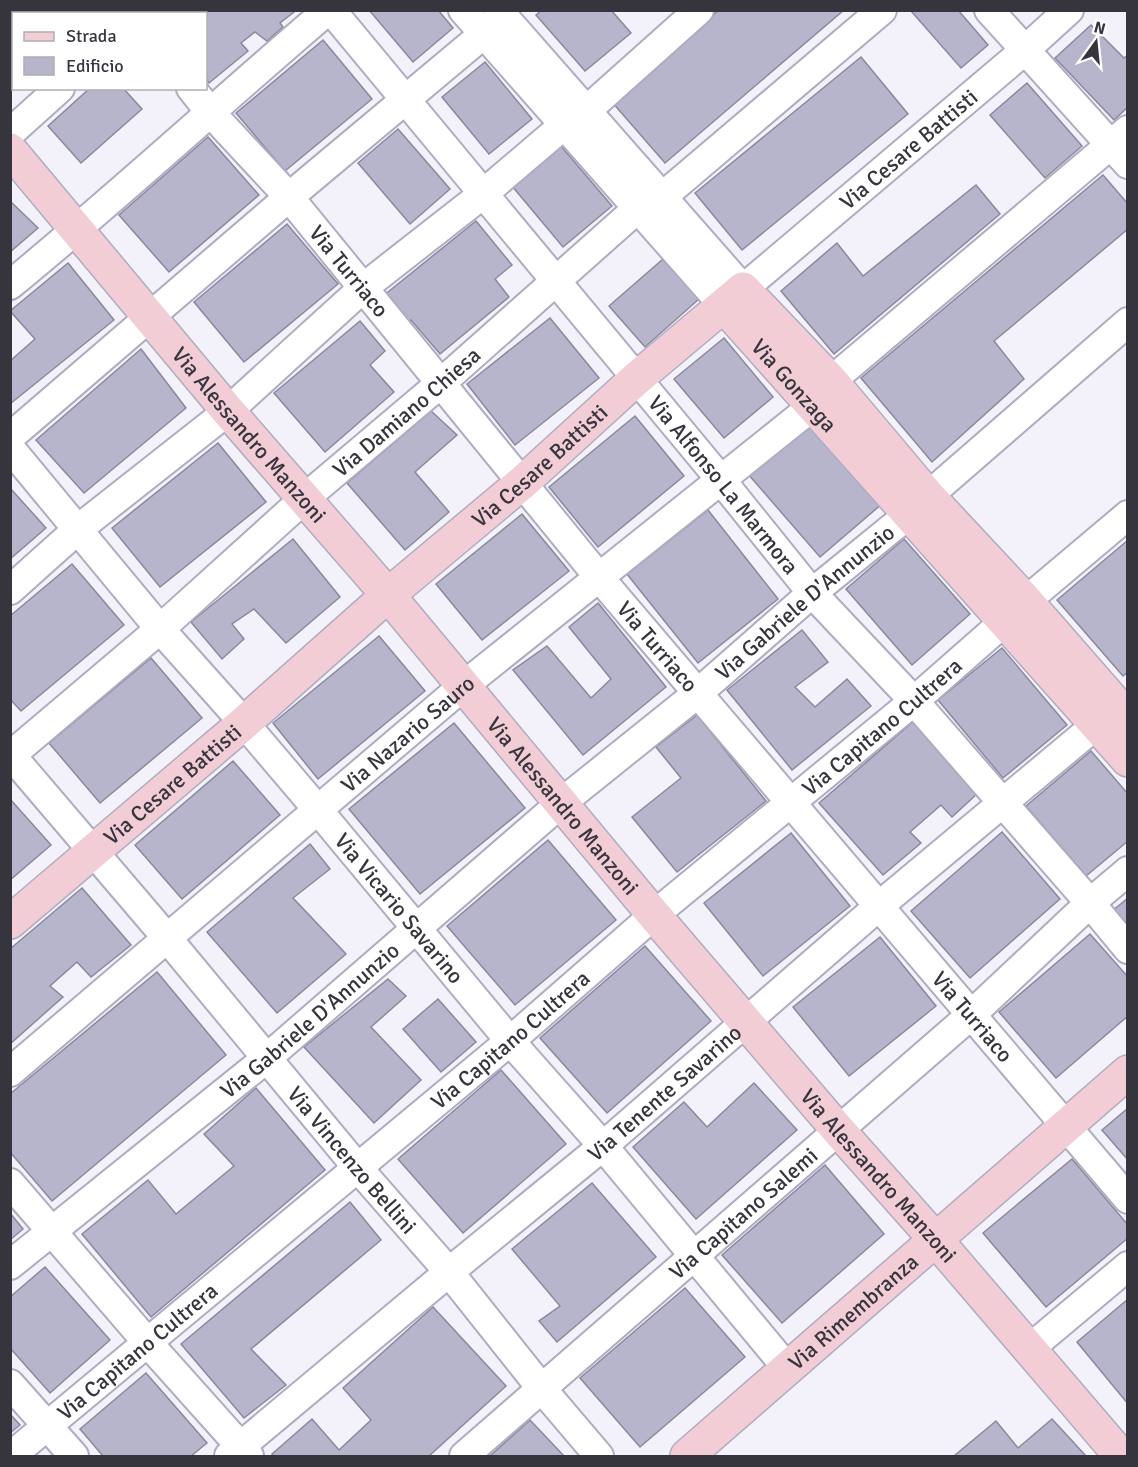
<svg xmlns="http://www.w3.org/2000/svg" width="1138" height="1467" viewBox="0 0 1138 1467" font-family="Signika,sans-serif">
<rect width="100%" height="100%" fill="#f3f2fb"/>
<g fill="#b7b5cc" stroke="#8a889e" stroke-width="1.5">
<polygon points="10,10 24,10 27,14 14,14 14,81 10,78"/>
<polygon points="175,10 293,10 294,12 280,23 283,27 267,41 255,32 241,43 248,51 209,83 206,79 206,14 172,14"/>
<polygon points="369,10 438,10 453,28 413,62"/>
<polygon points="542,10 611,10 631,33 585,71 536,15"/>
<polygon points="719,10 844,10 665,163 612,102"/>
<polygon points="958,10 988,45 961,68 911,11"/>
<polygon points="1091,25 1124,58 1128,55 1128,107 1114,120 1055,58"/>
<polygon points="323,40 372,99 285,171 236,113"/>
<polygon points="861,57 908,114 742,250 695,193"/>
<polygon points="485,62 532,119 489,154 442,97"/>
<polygon points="1027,83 1082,146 1045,178 990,115"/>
<polygon points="90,88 123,88 142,109 81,163 48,126"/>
<polygon points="398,129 450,189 410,224 358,163"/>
<polygon points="208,137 259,195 169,272 119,215"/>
<polygon points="560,145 612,206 563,247 512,186"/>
<polygon points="1103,175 1128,204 1128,229 994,341 1024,379 932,462 861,378"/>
<polygon points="976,185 1000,214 834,354 781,291 837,243 863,276"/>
<polygon points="10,201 38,228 10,252"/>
<polygon points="476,221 512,265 495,279 509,297 440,354 411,320 406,323 383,296"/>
<polygon points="287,224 338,284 244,362 194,302"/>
<polygon points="663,259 699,299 645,347 609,306"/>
<polygon points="68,263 114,320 10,404 10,361 35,339 10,311"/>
<polygon points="550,318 599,378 515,445 467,384"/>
<polygon points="360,321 385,351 370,365 394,392 325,452 274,393"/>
<polygon points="724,338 773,397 724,438 674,379"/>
<polygon points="141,349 186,408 84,493 36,440"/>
<polygon points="431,411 457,435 415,472 449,512 405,550 347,483"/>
<polygon points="635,416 684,476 598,547 549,487"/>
<polygon points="811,420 883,503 820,557 748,474"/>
<polygon points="218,443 266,502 160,587 112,528"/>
<polygon points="10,488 46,528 10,559"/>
<polygon points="708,510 778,599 698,663 627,574"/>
<polygon points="522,514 569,571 482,640 436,584"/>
<polygon points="293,539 340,597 286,643 254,609 232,624 244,639 222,659 191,622"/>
<polygon points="904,539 970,614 912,665 846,589"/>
<polygon points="1128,540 1128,672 1123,676 1057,600"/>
<polygon points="72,564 124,625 21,711 10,699 10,616"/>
<polygon points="598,603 666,687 583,755 513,670 547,646 591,698 611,679 569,627"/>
<polygon points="802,630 828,662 795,687 815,707 847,679 871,706 792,770 727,690"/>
<polygon points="379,636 425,691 318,779 273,723"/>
<polygon points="1002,648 1067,725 1003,778 938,700"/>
<polygon points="151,658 202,718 100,803 49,743"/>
<polygon points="697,715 766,801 677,872 632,817 681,778 656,747"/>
<polygon points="915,720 978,793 952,817 941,805 910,832 921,843 883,875 819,803"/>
<polygon points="454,723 525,808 420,894 349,809"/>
<polygon points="1091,751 1128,794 1128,841 1086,876 1026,806"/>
<polygon points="233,761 280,815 182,899 135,845"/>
<polygon points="10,799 51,845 10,880"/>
<polygon points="1002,832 1060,899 970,978 911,911"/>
<polygon points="791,833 850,906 763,976 704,903"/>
<polygon points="548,840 616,920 515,1005 447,926"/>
<polygon points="310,844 330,869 293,898 346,954 277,1013 207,932"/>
<polygon points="82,888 131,945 91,977 77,962 50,986 63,997 10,1044 10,949"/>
<polygon points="1128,898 1128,929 1112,911"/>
<polygon points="1090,934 1128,977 1128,1016 1056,1078 999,1012"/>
<polygon points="880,937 936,1006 849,1076 793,1007"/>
<polygon points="645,946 711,1021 607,1113 540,1038"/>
<polygon points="157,972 226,1055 52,1201 10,1152 10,1094"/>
<polygon points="388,979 406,996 371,1027 421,1080 374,1123 304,1047"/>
<polygon points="438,999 476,1042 441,1072 403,1029"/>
<polygon points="501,1070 566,1144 463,1233 398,1159"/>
<polygon points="754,1083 797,1130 696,1219 633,1147 684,1102 707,1127"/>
<polygon points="256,1088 325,1170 151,1317 82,1234 148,1180 176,1214 234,1166 204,1134"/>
<polygon points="1128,1108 1128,1160 1102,1130"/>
<polygon points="1072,1159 1128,1225 1128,1238 1046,1307 983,1233"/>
<polygon points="825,1165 884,1234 782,1323 722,1255"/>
<polygon points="592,1183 656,1257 557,1342 539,1321 560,1306 512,1249"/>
<polygon points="350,1202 381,1240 251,1349 286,1385 244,1418 181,1344"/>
<polygon points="10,1213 23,1229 10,1240"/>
<polygon points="45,1267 110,1340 50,1393 10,1348 10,1297"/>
<polygon points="685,1288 745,1357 640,1447 580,1378"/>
<polygon points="1128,1299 1128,1404 1077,1342"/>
<polygon points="433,1307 506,1386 429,1456 274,1456 272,1454 312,1419 339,1450 371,1420 343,1388"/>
<polygon points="146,1373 207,1443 191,1456 103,1456 80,1429"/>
<polygon points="10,1414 20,1425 10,1433"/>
<polygon points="1052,1419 1086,1456 954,1456 996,1421 1018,1448"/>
<polygon points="530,1420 564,1456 490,1456"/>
</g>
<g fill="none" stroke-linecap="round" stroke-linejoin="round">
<defs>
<g id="street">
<path id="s1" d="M331,10l390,470 91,113 102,108 176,202 38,46"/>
<polyline points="463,10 724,306"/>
<path id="s2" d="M498,10l245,279 281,-238 45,-41"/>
<polyline points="989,10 1128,164"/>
<polyline points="145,14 149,10"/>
<path id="s3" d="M191,88l19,24 79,85 309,379 530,623"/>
<polyline points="586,111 699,10"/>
<polyline points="10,133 60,88"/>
<polyline points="662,197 882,10"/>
<path d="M10,285c109,-89 211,-184 318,-275"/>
<polyline points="831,381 1128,130"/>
<polyline points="10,437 289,197 504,17"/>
<path id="s4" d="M10,448l150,181 84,94 74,87 192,231 93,105 185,223"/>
<polyline points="928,496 1128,322"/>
<polyline points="10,590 77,530 228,411 363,288 483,194 564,125"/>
<polyline points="1026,601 1128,515"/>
<path id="s5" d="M10,754l157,184 190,229 92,105 93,117 57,67"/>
<path id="s6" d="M10,756l150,-127 145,-131 136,-115 197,-175"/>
<path id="s7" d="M10,1072l452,-385 351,-281"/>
<polyline points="10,1183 148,1343 249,1456"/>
<path id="s8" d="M10,1265l257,-207 294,-255 137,-110 114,-100 96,-78"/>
<polyline points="1029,1349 1128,1266"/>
<polyline points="10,1384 74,1456"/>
<path id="s9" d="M11,1456l499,-415 144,-126 260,-214 91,-80"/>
<path id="s10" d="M229,1456l220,-184 154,-126 276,-240 217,-181 18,-12"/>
<path id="s11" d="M464,1456l507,-441 119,-112 38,-32"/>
</g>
<g id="secondary">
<path id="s12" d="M10,150l218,261 160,184 266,320 185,216 97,109 185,216"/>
<path id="s13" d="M724,306l404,454"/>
<path id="s14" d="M10,922l234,-199 144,-128 135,-113 113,-103 107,-90 88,92 97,115 98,105 102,117"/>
<path id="s15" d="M687,1456l441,-384"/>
</g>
</defs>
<use href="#street" stroke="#afacc2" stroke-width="32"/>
<use href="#secondary" stroke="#afacc2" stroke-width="36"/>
<use href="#street" stroke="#fff" stroke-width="28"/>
<use href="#secondary" stroke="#f2cdd6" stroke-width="33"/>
</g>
<g text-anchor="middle" stroke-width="5" stroke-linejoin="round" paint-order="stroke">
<g font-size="22" fill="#36353e" stroke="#fff">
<text dy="8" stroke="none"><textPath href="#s2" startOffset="588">Via Cesare Battisti</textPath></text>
<text dy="8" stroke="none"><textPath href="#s3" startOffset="242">Via Turriaco</textPath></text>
<text dy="8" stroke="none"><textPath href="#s13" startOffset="106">Via Gonzaga</textPath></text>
<text dy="8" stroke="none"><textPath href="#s6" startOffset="525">Via Damiano Chiesa</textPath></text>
<text dy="8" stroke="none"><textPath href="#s12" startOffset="372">Via Alessandro Manzoni</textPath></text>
<text dy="8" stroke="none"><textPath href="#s14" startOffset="699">Via Cesare Battisti</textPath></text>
<text dy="8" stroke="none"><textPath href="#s1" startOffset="616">Via Alfonso La Marmora</textPath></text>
<text dy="8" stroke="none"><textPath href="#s8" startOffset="1035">Via Gabriele D'Annunzio</textPath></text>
<text dy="8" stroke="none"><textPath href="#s3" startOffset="728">Via Turriaco</textPath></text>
<text dy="8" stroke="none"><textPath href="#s9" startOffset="1136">Via Capitano Cultrera</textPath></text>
<text dy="8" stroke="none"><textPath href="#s7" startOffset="522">Via Nazario Sauro</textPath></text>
<text dy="8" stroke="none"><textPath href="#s14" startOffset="213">Via Cesare Battisti</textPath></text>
<text dy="8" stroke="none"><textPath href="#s12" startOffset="858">Via Alessandro Manzoni</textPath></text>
<text dy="8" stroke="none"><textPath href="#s4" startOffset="603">Via Vicario Savarino</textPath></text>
<text dy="8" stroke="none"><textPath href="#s3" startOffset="1214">Via Turriaco</textPath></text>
<text dy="8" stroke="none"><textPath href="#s8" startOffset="387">Via Gabriele D'Annunzio</textPath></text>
<text dy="8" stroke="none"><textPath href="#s9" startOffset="650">Via Capitano Cultrera</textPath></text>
<text dy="8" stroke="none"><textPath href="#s10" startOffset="567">Via Tenente Savarino</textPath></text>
<text dy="8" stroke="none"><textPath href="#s5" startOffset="531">Via Vincenzo Bellini</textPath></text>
<text dy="8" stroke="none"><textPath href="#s12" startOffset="1344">Via Alessandro Manzoni</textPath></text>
<text dy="8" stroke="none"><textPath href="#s11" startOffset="370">Via Capitano Salemi</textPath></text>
<text dy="8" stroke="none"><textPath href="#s15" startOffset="220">Via Rimembranza</textPath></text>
<text dy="8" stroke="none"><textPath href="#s9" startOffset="164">Via Capitano Cultrera</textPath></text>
</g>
</g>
<rect width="1138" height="1467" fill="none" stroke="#36353e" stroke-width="24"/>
<rect x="12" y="12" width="195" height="78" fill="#ffffff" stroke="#afaeb2" stroke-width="1.5"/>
<rect x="24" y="32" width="30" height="9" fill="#f2cdd6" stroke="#afaeb2" stroke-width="1.5"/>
<text x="66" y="42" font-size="18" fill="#36353e">Strada</text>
<rect x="24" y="57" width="30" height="18" fill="#b7b5cc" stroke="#afaeb2" stroke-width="1.5"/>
<text x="66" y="72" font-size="18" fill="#36353e">Edificio</text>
<g transform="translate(1096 42) rotate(15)" stroke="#ffffff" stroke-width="4.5" paint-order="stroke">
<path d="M0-4.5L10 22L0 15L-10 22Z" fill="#36353e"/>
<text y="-9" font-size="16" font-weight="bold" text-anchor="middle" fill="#36353e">N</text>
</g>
</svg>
